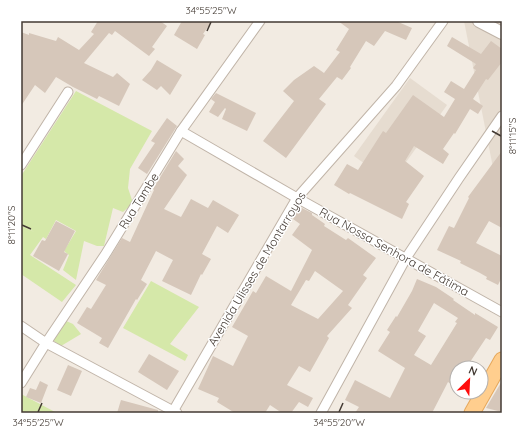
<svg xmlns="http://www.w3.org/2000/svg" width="523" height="434" viewBox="0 0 523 434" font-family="Quicksand,sans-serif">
<rect width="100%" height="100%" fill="#f2ebe2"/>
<g fill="#e6dcd0">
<polygon points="464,21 502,21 502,213"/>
<polygon points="410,78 447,105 391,183 354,156"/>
</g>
<g fill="#d5e8a9">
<polygon points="76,91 152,131 130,169 128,188 133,203 123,212 113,208 104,246 97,246 84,241 76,280 63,270 69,255 64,251 76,231 56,220 46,239 43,237 30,255 76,285 62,302 21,274 21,225 34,232 21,224 21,176"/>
<polygon points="151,281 199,307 170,344 188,355 185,361 123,328"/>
<polygon points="64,320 73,324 81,334 61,346 48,337 48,330"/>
<polygon points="21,394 57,413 21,413"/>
</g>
<g fill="#d6c7ba" fill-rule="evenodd">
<polygon points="98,21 160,21 167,26 152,47 155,49 149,56 115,31 112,35 109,33 84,63 113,77 117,73 130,84 119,106 99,96 97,99 73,87 56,77 45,93 35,85 21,106 21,32 29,35 29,33 56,41 58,37 79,50 94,34 91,32"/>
<polygon points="182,21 212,21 203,34 205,35 197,49 174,35"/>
<polygon points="338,21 396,21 412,28 406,40 385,31 374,46 366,41 350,67 351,68 342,80 337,77 319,99 326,104 286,158 263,141 294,101 283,91 294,80 314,66 324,73 340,52 336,50 349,29"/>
<polygon points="452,37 481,54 491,41 502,49 502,62 488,80 486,79 473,99 483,106 478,114 470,109 455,134 454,133 443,149 449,154 443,164 414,146 405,161 424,176 406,202 409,204 402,219 350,193 349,194 334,185 347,164 358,170 383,131 386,133 413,95 444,117 455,99 444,92 451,81 464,89 476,70 473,68 476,64 447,46"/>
<polygon points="157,60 182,75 170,95 161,86 157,90 142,80 151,70"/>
<polygon points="216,93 256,113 247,131 222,119 226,109 225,108 218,117 209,112 215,102 211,99"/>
<polygon points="167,118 177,126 147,174 138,168 155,143 151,141"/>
<polygon points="176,151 184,159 178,166 187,175 164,209 181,217 191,199 208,208 213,200 239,215 228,233 217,226 202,254 211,259 202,275 201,274 191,295 162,281 173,260 156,251 141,280 147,284 137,300 136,299 108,348 99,343 102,338 77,323 87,307 91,309 106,285 96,280 122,238 130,242 154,190 153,189"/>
<polygon points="502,151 502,228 489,221 476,243 502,256 502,277 498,285 486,279 487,277 480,273 460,263 461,261 437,250 449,226 454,228 469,198 468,197"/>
<path d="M300,207l12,6v2l13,9 -1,2 22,14 2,-2 28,20 -13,17 4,3 -19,27 4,3 -25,28 2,2 -19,34 -11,-6 -12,19 26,13 -5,9 -9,-5 -8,11h-9l-12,-8 -5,8h-30l-18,-11 2,-4 -21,-9 15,-33 20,10 15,-30 -16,-9 21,-36 3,2 10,-17 25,15 21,-41 -20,-15 8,-11 -7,-5zM315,271l28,20 -25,28 -27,-14 15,-25 3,1z"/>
<polygon points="56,221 75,231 64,252 68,254 59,271 33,256 42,240 45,241"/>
<path d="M417,279l19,8 18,12 -1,1 22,15v-2l23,14 -8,13 -4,-2 -20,30h-9v20l-9,-6 -16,31h-77l4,-6 -14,-7 10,-20 35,18 15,-30 -27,-17 12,-19 -3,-2 9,-14 1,1 15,-26zM434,303l24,15 -3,4 2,1 -26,42 -17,-10 12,-19 -8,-5z"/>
<polygon points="149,354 179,371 167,390 138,372"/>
<polygon points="68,365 82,371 71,396 57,390"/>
<polygon points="40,381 48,385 41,403 26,397 30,388 36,390"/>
<polygon points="502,381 502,412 486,408"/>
<polygon points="121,400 158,410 158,413 117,413"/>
</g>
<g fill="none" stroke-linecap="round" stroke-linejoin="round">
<defs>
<g id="minor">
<polyline points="181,131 297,198 502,312"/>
<polyline points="21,165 68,92"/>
<polyline points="21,326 46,343 177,413"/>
<polyline points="21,383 46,343 105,255 181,131 260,21"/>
<polyline points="172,413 297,198 396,86 443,21"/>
<polyline points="321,413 406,258 459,178 502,116"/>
</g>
<polyline id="tertiary" points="479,21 502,33"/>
<polyline id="primary" points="472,413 502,360"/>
</defs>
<use href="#minor" stroke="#c0b4a8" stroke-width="11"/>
<use href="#tertiary" stroke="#c0b4a8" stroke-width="14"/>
<use href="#primary" stroke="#e6a85c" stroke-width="17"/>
<use href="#minor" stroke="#fff" stroke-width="9"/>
<use href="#tertiary" stroke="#fff" stroke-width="12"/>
<use href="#primary" stroke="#ffce8e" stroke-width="15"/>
</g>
<path fill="none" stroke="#433a33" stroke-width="1.5" d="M207,31l4,-9M492,131l9,5M22,225l9,4M38,412l4,-9M339,412l4,-9"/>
<g text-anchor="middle" stroke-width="3" stroke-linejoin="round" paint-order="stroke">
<g font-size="12" fill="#433a33" stroke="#fff">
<text transform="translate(139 201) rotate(-58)" y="4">Rua Tambe</text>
<text transform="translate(394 252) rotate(29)" y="4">Rua Nossa Senhora de Fátima</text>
<text transform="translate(257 269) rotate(-59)" y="4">Avenida Ulisses de Montarroyos</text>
</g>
</g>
<rect width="523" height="434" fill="none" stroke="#ffffff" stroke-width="44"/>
<g transform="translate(469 380) rotate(24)"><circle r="19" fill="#ffffff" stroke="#b4b0ad"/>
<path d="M0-3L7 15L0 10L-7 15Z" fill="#ff0d0c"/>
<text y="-6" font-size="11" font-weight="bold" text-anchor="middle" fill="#433a33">N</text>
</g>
<rect x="22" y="22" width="479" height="390" fill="none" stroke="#433a33" stroke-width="1.5"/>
<g font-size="10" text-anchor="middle" fill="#433a33">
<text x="211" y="14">34°55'25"W</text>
<text transform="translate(512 136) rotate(-90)" y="4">8°11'15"S</text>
<text transform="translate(11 225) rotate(-90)" y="4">8°11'20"S</text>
<text x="38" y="426">34°55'25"W</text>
<text x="339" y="426">34°55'20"W</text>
</g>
</svg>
